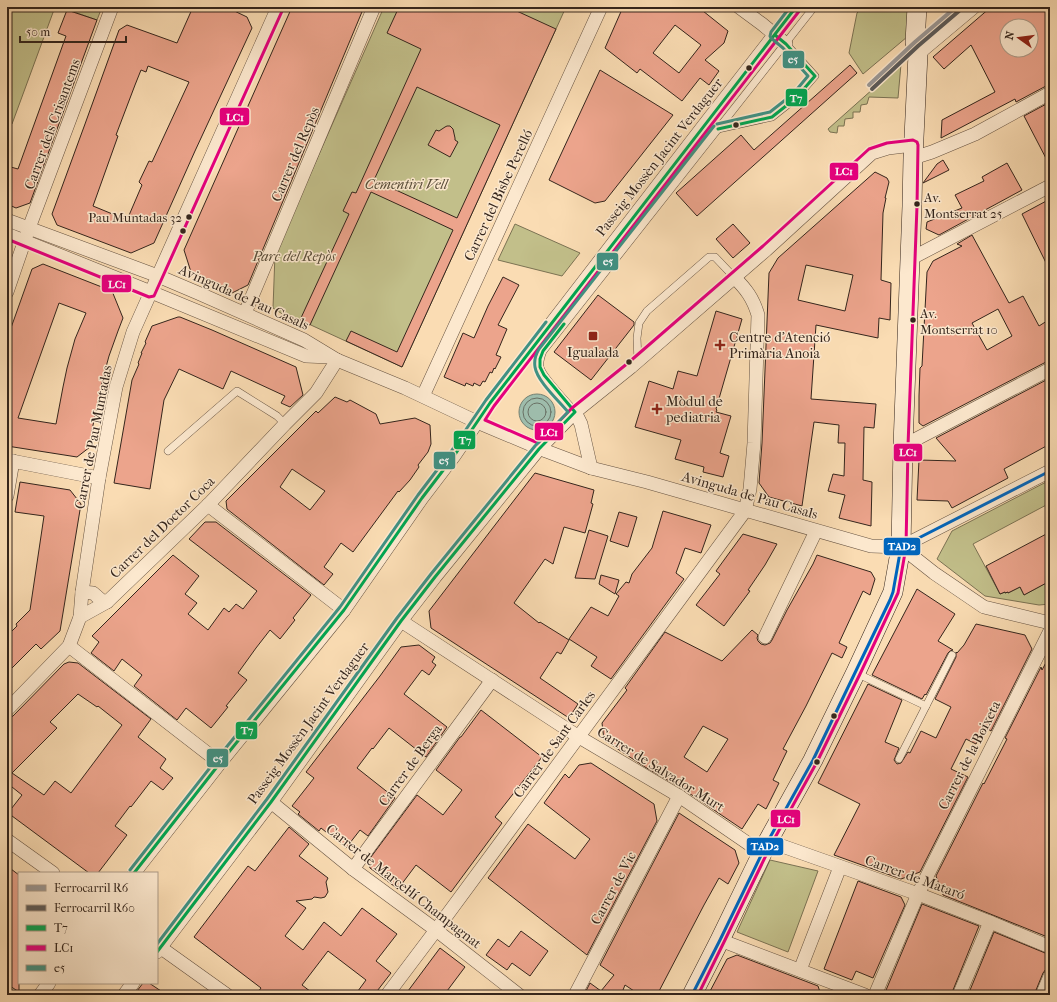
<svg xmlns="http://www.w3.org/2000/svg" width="1057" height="1002" viewBox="0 0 1057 1002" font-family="'IM FELL French Canon',serif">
<rect width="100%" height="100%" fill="#fadcb3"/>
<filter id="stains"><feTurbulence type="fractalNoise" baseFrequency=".005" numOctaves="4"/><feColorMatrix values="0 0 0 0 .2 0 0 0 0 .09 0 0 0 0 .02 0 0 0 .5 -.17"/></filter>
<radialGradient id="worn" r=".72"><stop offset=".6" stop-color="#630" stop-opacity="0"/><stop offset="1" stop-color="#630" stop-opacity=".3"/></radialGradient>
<g fill="#c2bf8a" stroke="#7b7253">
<polygon points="7,7 55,7 12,124 7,122"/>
<polygon points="60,7 102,7 97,20"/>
<polygon points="384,7 566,7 402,367 300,320 284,315 273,308 275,254"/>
<polygon points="863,7 909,7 907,37 863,74 849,53 857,13"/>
<polygon points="901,64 898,98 869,97 867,104 861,105 860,112 853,112 853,118 845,119 844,126 838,126 837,133 830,132 828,129"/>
<polygon points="515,224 580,253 562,276 498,260"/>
<polygon points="1050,480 1050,503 973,544 1000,594 1005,592 1005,593 1008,592 1008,593 1020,587 1024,595 1050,581 1050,604 1039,605 985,596 937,559 952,531"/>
<polygon points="770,860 818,871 788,952 737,932"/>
</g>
<circle fill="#9ebcab" stroke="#748072" cx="537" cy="412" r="18"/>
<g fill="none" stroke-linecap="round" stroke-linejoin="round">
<g stroke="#697064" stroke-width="1">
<circle cx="537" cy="412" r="14"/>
<circle cx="537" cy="412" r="9"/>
</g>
</g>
<g fill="#eca48c" stroke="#34251c" fill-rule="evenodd">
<path d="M193,7h33l21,10 5,11 -57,123 -41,92 -23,10 -74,-28 -5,-11 33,-90 34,-94 8,-5 50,18zM148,66l41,16 -37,80 -3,-1 -10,21 3,3 -15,35 -34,-14 25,-70 -2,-1 19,-50 6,-15 5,2z"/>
<polygon points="292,7 364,7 248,285 232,293 191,272 184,250"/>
<path d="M399,7h109l48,22 -154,338 -56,-26 5,-10 46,21 56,-122 -32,-15 -50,-23 -61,133 -10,-5 49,-106 -6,-3 9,-19 4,1 65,-144 -34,-16zM417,87l83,38 -43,93 -83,-38z"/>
<path d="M623,7h75l30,24 -4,12 -19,17 14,11 -10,14 -9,-7 -18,23 -42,-32 -3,4 -32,-25zM675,25l26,20 -22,28 -26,-20z"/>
<path d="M991,7h59v78l-4,1 -30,16 -1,-3 -74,39 1,-18 53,-28 -24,-47 -27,24 -11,-12zM1007,26h24v24h-24z"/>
<polygon points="67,10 97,20 30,203 16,208 7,204 7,166 18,169 66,36 58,33"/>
<polygon points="850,65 857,73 697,216 676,193 741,135 754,150"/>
<polygon points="600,70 673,115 605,201 595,203 549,180"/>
<polygon points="1050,102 1050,166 1024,116"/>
<polygon points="447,126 450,126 453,129 455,138 455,140 458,142 450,157 428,145 436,130 439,131 445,127"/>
<polygon points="943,160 949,170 923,183 937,164"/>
<polygon points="1007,163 1022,190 939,235 926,229 927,222 962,208 955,195 984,181 982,177"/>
<path d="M875,172l12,6 2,4 -4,16h1l-3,15 -2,67 10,3 -1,37 -11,-2 -1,20 -62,-13 -5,74 65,5 -2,24 -10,-1 -1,53 9,2 -1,44 -32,-8 6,-23 -17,-4 5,-17 11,2 1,-33h-7l1,-18 -25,-3 -12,84 -33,-9 -10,-14 3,-40 7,-170 9,-15zM806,265l47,10 -8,36 -47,-11z"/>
<polygon points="1050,199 1050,271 1022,214"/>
<polygon points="733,224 750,243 733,258 716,239"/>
<path d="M972,235l37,68 14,-7 16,30 11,-7v42l-4,1 -123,64 -4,-3v-27l1,-28 2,-2 5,-94 6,-11 29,-15 -5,-2zM998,309l14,27 -25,14 -15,-27z"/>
<path d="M43,264l69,27 11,27 -5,13 -9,25 -6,22 -11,52 -2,17 -13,10 -70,-11v-107l25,-70zM59,303l27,10 -11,26 -8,29 -4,19 -7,37 -38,-6z"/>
<polygon points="503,277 519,285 498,325 507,329 496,355 501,357 495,369 494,368 492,373 490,372 485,382 483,381 480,386 474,383 473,386 466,383 465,386 444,377 463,333 474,338 488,306"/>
<polygon points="598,295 634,322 634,325 591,380 554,352"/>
<polygon points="716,311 742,319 716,409 717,410 716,412 731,416 720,453 729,456 723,477 703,472 704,467 675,459 681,440 635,427 649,381 673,389 678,371 697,376"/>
<polygon points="178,317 180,317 212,330 296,367 303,395 290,407 281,403 285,396 231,371 223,389 179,369 164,400 150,489 114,483 132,380 139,364 138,363 142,353 141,353 146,343 145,342 152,326"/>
<polygon points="1050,378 1050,444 1004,469 1008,478 952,508 948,501 917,500 919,460 956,461 936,438"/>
<path d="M335,397l12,5 3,-2 26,14 4,10 35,-6 15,7 1,19 -3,8 -10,13 1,2 -9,13 -11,12 -1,-1 -45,61 -12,-9 -17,24 9,7 -9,11 -97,-76 -1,-8 90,-90 2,2zM292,469l33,22 -15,19 -30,-23z"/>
<polygon points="535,473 594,490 591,503 593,504 585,533 564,527 553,564 545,559 514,603 539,623 540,622 569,640 561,654 557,652 540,678 578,704 569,718 431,628 429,611"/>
<polygon points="20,482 70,490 81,504 60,631 41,649 36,644 7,673 7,636 17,626 16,624 30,610 44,516 15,512"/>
<polygon points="663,511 711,525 701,553 685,548 676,573 684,579 611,679 591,666 597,657 569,639 591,607 608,616 619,596 616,594 626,582 629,583 632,574 652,548"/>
<polygon points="619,512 637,517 628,547 610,541"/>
<polygon points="205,522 216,522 311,595 293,618 295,620 280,639 270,630 256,648 238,673 247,680 226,706 228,707 211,728 186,708 177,720 134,686 142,675 122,659 114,671 91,653 99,642 92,636 173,555 199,576 185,594 197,603 188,614 208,630 224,608 229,612 236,604 243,609 257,591 189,539"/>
<polygon points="589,530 608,536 595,579 575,578"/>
<polygon points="1050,532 1050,581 1024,595 1020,587 1008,593 1008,592 1005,593 1005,592 1000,594 986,566"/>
<polygon points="743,534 777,544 765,565 748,590 750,591 724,626 696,605 720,574 716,571"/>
<path d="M817,555l54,17 4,7 -5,16 -7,-4 -24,52 8,4 -5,11 -10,-5 -26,53 -23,43 4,2 -14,29 6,3 -13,26 -8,-5 -16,25 -59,-40 -38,-22 -41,-27 -2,-17 25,-33 -2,-2 40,-56 57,29 30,-31 6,5 -1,3 1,3 3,3 4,1 5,-2 2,-3 15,-30 26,-46zM703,726l25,13 -21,33 -23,-15z"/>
<polygon points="601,575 619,580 615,594 599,584"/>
<polygon points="917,589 955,614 938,641 953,650 950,651 948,653 926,695 925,694 922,699 872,675"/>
<polygon points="976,624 1025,635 1032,649 991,731 985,727 976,744 966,739 951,769 968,777 920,872 901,879 834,855 860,804 818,783 868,684 902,700 885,742 899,748 894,760 897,764 901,763 908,752 910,753 921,731 936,738 951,707 935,699 956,657 956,652 957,653 964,645"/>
<polygon points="419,645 435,657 432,662 436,665 429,675 422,670 404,694 447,727 426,757 389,728 373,749 372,748 357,768 395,798 368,836 360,830 346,848 321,828 319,831 298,814 300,812 292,806 314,778 306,772 380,676 401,647"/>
<polygon points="1050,655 1050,938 943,895 936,876 983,783 984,784 1007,739 1005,738 1041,667 1042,670"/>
<path d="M69,662l9,1 73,56 -13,18 28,22 -6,9 13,10 -10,12 -12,-9 -20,26 -1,-1 -15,20 12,9 -29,38h-9l-81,-60 14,-18 -15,-12v-64l6,-3 51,-52zM78,694l19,13 1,-1 24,19 -51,68 -16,-12 -11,14 -32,-22 45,-45 -7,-6z"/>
<polygon points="481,710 542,757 495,817 502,823 451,892 416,865 398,889 370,868 368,861 417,795 443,815 462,790 436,770 460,737 461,737"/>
<polygon points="591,763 654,804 657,821 587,955 488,878 528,824 575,859 590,839 544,803 565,774 569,778 579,765"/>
<polygon points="679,813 735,850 739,863 728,884 719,878 704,905 657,995 640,995 625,985 621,995 584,995 590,983 601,991 614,975 600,965"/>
<polygon points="289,827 309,844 299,856 328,878 326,882 328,892 325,897 321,898 314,897 312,899 296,901 306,908 285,936 303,950 324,922 341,936 362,908 397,934 376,961 391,973 374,995 355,995 366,980 328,951 302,985 315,995 256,995 261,988 194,937 248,866 255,871"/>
<polygon points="7,866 19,875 19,992 7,984"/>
<polygon points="858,881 901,897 905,905 873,978 856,971 852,980 824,969"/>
<polygon points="922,904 979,926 951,995 884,995"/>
<polygon points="521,931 548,951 530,976 512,963 507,970 486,955 498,939 509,947"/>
<polygon points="994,932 1050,955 1050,968 1046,969 1043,973 1034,995 968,995"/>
<polygon points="440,948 465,967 444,995 405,995"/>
<polygon points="737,955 818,986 821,995 708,995 727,959"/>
<polygon points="143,983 149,983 167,995 134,995"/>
</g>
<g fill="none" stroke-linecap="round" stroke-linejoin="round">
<defs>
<g id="lane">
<polyline points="718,129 772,117 796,98 815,76 786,44"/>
<polyline points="638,361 637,338 639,323 647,311 709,257 715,257 734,277"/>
<path d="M575,412c-8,-10 -33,-35 -35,-45 -1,-6 1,-11 3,-16l175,-222 96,-122"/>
<polyline points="168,451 237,391 277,416 285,424"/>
<polyline points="856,673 926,706"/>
<polyline points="899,759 952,655"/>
</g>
<g id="street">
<polyline points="739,7 762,24 786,44"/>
<polyline points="918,54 974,7"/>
<polyline points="913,158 932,152 975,134 1050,93"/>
<polyline points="7,220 158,276 198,293 304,340 337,360 405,388 477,422 546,451 591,468 647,482 871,546 901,547 1050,471"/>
<polyline points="7,234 151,292 306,356 330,357"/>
<polyline points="910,259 1050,186"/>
<polyline points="7,292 29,228 112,7"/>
<polyline points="245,313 374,7"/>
<polyline points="423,396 601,7"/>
<polyline points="575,412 581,424 591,468"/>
<polyline points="903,446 1050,369"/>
<polyline points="7,460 99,478"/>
<polyline points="7,496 13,461"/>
<polyline points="208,505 344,610"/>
<polyline points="901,547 934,573 984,607 1050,623"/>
<polyline points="82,592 93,593 101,600 107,602"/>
<polyline points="80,617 107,602 208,505 285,424 316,393 337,360"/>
<polyline points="401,621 579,737 679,796 762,853"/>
<polyline points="765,637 816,531"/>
<polyline points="69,646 220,763"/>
<polyline points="7,710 69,646 80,617 82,592 99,478 116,387 133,332 278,7"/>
<polyline points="271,802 353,869 436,930 519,995"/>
<polyline points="7,840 53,873"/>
<polyline points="768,841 918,894 990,922 1050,947"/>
<polyline points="353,869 492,680"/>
<polyline points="134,873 220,763 344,610 422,498 454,456 490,403 708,120 796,7"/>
<polyline points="720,940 865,995"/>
<polyline points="157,945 227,995"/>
<polyline points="157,952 271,802 401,621 435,577 539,449 575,412 631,367 766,250 872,153 888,148 913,145"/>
<polyline points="800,970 840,867"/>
<polyline points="40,995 49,983"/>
<polyline points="124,995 133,983"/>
<path d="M387,995l49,-65 309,-419 5,-22 4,-46 4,-128c-5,-17 -12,-26 -24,-38"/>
<polyline points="575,995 679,796"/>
<polyline points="875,995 918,894 1050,631"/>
<polyline points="959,995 990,922"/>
<polyline points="1042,995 1050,976"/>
</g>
<polyline id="secondary" points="692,995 720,940 768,841 813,760 856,672 893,592 901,547 903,446 912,206 913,158 918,54 915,42 917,7"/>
</defs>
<use href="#lane" stroke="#665342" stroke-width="8"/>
<use href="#street" stroke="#665342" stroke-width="14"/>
<use href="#secondary" stroke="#34251c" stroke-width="20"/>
<use href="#lane" stroke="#fce8ce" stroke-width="7"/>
<use href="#street" stroke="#fce8ce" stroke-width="13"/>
<use href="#secondary" stroke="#fce8ce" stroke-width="19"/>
<defs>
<g id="bus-1">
<polyline points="718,129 772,117 796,98 815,76 786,44 775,35"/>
<polyline points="134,873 220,763 344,610 422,498 454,456 490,403 796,7"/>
<polyline points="157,952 271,802 401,621 435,577 539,449 575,412 544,375 540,367 540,359 543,351 564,324"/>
</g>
<g id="bus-2">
<polyline points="7,239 149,297 154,296 283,9"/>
<polyline points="698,995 724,942 772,843 817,762 860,674 898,593 906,547 908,446 917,206 918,145 917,142 913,140 887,143 869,149 763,246 628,363 572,408 538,443 485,420 494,406 800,10"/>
</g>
<g id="bus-3">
<polyline points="717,124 770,112 793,94 808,76 783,48 771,38 770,36 771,32 790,7"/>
<polyline points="130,870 216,760 340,607 418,495 450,453 486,400 546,322"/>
<path d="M157,944l110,-145 130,-181 34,-44 104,-128 33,-34c-9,-11 -31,-31 -33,-45 -1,-6 1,-13 4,-18l175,-223"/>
</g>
<polyline id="bus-4" points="692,995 720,940 768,841 813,760 890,600 893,592 901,547 1050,471"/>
</defs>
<use href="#bus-1" stroke="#fce8ce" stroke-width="6"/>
<use href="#bus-2" stroke="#fce8ce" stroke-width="6"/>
<use href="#bus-3" stroke="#fce8ce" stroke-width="6"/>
<use href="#bus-4" stroke="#fce8ce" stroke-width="6"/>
<use href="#bus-1" stroke="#00a651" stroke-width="3"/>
<use href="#bus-2" stroke="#e5007d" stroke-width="3"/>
<use href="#bus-3" stroke="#409183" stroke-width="3"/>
<use href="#bus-4" stroke="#0065bd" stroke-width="3"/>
<defs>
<polyline id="rail-1" points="869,85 915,42 956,7"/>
<polyline id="rail-2" points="872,89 918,46 959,11"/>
</defs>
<use href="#rail-1" stroke="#fce8ce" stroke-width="7"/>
<use href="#rail-2" stroke="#fce8ce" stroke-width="7"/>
<use href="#rail-1" stroke="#9a9795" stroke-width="4"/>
<use href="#rail-2" stroke="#5b5b5b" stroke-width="4"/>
</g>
<g fill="#34251c" stroke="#fce8ce" stroke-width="1.5">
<circle cx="749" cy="68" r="3.5"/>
<circle cx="736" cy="125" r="3.5"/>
<circle cx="917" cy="204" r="3.5"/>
<circle cx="189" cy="217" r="3.5"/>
<circle cx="183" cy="231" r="3.5"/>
<circle cx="913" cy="320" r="3.5"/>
<circle cx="629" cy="362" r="3.5"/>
<circle cx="834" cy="716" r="3.5"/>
<circle cx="817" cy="762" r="3.5"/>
</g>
<g fill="#8f2418" stroke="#fce8ce" stroke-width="1.5">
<rect x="588" y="331" width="10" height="10" rx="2"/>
<path d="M718 339h4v4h4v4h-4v4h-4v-4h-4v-4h4z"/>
<path d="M655 403h4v4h4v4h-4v4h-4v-4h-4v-4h4z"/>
</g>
<g text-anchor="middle" stroke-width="3" stroke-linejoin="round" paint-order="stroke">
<g font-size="13" fill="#34251c" stroke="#fce8ce" text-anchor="start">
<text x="924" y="202">Av.<tspan x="924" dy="16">Montserrat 25</tspan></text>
<text x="182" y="222" text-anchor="end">Pau Muntadas 32</text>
<text x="920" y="318">Av.<tspan x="920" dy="16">Montserrat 10</tspan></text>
</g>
<g font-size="14" fill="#34251c" stroke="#fce8ce">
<text transform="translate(52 124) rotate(-70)" y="5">Carrer dels Crisantems</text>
<text transform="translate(295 154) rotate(-67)" y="5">Carrer del Repòs</text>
<text transform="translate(659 157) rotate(-52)" y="5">Passeig Mossèn Jacint Verdaguer</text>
<text transform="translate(498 195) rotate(-65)" y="5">Carrer del Bisbe Perelló</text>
<text transform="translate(244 297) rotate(24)" y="5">Avinguda de Pau Casals</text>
<text transform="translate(93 437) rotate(-79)" y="5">Carrer de Pau Muntadas</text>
<text transform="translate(750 495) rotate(16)" y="5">Avinguda de Pau Casals</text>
<text transform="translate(162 527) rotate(-44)" y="5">Carrer del Doctor Coca</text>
<text transform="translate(308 723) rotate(-54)" y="5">Passeig Mossèn Jacint Verdaguer</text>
<text transform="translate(554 744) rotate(-54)" y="5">Carrer de Sant Carles</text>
<text transform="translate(969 755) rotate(-63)" y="5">Carrer de la Boixeta</text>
<text transform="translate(410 765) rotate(-54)" y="5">Carrer de Berga</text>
<text transform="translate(661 769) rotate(32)" y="5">Carrer de Salvador Murt</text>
<text transform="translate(915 877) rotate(20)" y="5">Carrer de Mataró</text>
<text transform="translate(404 886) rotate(38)" y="5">Carrer de Marcel·lí Champagnat</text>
<text transform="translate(613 888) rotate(-62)" y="5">Carrer de Vic</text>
</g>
<g font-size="14" font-style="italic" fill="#584c38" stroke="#fce8ce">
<text x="406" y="189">Cementiri Vell</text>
<text x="294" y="261">Parc del Repòs</text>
</g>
<g font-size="14" fill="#34251c" stroke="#fce8ce" text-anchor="start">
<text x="729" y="342">Centre d'Atenció<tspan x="729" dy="16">Primària Anoia</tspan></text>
<text x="593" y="357" text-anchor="middle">Igualada</text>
<text x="666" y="406">Mòdul de<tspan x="666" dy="16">pediatria</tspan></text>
</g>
</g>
<g stroke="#fce8ce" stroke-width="1.5">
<rect x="782" y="50" width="23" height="19" rx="4" fill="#409183"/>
<rect x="785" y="88" width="23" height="19" rx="4" fill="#00a651"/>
<rect x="219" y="107" width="31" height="19" rx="4" fill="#e5007d"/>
<rect x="829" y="162" width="30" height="19" rx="4" fill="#e5007d"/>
<rect x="596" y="252" width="23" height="19" rx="4" fill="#409183"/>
<rect x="101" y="274" width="31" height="19" rx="4" fill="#e5007d"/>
<rect x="534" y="422" width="30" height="19" rx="4" fill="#e5007d"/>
<rect x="453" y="430" width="23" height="20" rx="4" fill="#00a651"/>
<rect x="893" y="443" width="30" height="19" rx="4" fill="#e5007d"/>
<rect x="433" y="451" width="23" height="19" rx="4" fill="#409183"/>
<rect x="883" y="537" width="38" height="19" rx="4" fill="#0065bd"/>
<rect x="235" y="721" width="23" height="19" rx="4" fill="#00a651"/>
<rect x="206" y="748" width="23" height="20" rx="4" fill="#409183"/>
<rect x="770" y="809" width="31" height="19" rx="4" fill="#e5007d"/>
<rect x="746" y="837" width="38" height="19" rx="4" fill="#0065bd"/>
</g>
<g font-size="11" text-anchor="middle" font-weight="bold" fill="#fff">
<text x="793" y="63">e5</text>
<text x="796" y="102">T7</text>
<text x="235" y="121">LC1</text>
<text x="844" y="175">LC1</text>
<text x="608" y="265">e5</text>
<text x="117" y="288">LC1</text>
<text x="549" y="436">LC1</text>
<text x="465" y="444">T7</text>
<text x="908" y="456">LC1</text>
<text x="444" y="464">e5</text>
<text x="902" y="550">TAD2</text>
<text x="247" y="734">T7</text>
<text x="218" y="762">e5</text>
<text x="786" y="823">LC1</text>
<text x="765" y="850">TAD2</text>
</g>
<rect width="1057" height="1002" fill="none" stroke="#fadcb3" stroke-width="24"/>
<rect x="8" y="8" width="1041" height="986" fill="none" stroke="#34251c" stroke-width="2"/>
<rect x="12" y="12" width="1033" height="978" fill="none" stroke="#34251c"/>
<rect x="18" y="872" width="140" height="112" fill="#fce8ce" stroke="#ac9a87"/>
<rect x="26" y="885" width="20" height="6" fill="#9a9795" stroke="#ac9a87"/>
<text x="54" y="892" font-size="12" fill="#34251c">Ferrocarril R6</text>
<rect x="26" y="905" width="20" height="6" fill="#5b5b5b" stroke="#ac9a87"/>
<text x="54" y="912" font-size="12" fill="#34251c">Ferrocarril R60</text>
<rect x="26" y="925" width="20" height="6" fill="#00a651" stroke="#ac9a87"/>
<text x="54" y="932" font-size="12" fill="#34251c">T7</text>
<rect x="26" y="945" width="20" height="6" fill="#e5007d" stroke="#ac9a87"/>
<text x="54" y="952" font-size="12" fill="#34251c">LC1</text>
<rect x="26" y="965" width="20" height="6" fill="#409183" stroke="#ac9a87"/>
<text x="54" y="972" font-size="12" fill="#34251c">e5</text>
<g transform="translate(1019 38) rotate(284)"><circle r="19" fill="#fce8ce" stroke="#ac9a87"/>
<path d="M0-3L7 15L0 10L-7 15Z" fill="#8f2418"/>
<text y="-6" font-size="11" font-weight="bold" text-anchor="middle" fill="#34251c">N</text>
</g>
<path d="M20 36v6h106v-6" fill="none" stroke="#34251c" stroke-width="2"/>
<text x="26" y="36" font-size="12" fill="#34251c" stroke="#fce8ce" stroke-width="3" paint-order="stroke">50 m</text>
<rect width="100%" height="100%" filter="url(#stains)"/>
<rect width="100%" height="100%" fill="url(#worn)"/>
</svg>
